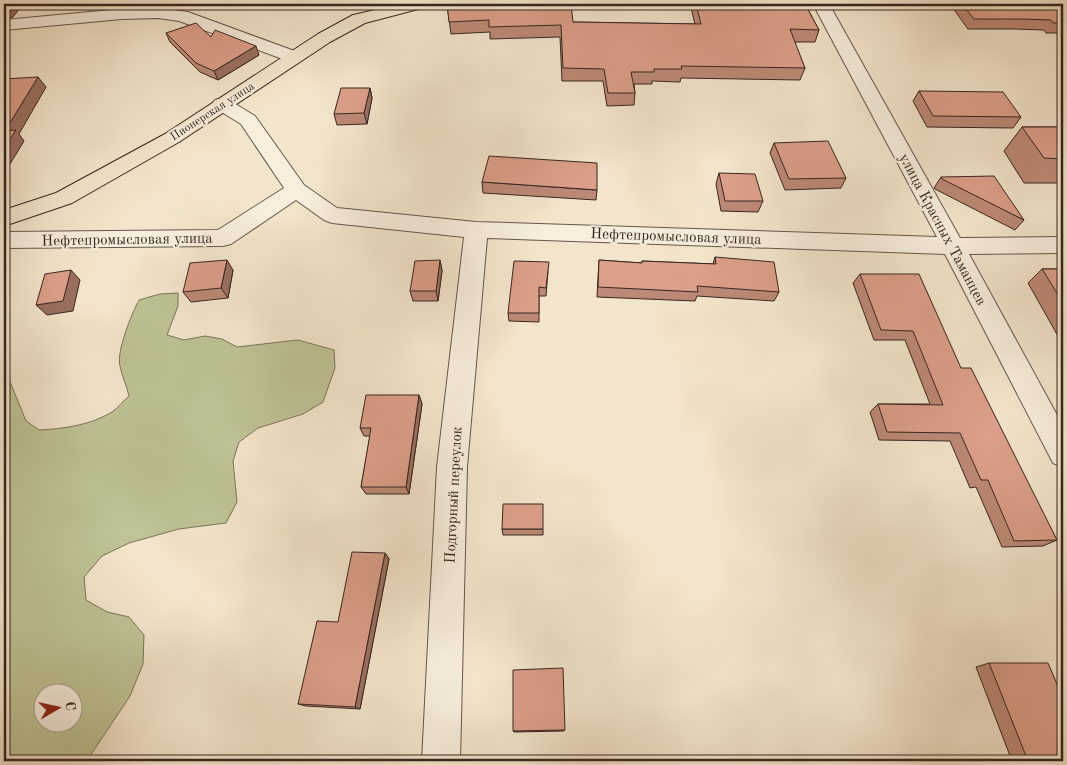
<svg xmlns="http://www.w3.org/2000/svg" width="1067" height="765" viewBox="0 0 1067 765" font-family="'Old Standard TT',serif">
<rect width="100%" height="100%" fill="#f3e5cb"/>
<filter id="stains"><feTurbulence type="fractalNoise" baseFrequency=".004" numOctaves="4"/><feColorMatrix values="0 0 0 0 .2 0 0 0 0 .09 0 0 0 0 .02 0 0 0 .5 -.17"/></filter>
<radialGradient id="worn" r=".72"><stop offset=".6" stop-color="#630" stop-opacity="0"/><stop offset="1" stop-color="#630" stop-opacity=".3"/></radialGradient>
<g fill="#bfc395" stroke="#7a745a" fill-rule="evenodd">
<polygon points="89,4 173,4 168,6 115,9"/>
<path d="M178,293v13l-11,29 17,5 21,-4 17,3 15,8 61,-7 36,10 1,18 -12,34 -20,12 -45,14 -19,14 -6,19 4,41 -11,21 -47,6 -50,14 -27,13 -18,21 2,23 21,12 22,5 15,18 -1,29 -13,32 -40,60 -1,5h-85v-394l22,54 13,9c24,-1 52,-5 73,-18 6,-4 11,-11 17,-16 -2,-10 -7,-19 -9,-30 -4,-14 12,-53 19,-66l21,-6zM42,692h30v30h-30z"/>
</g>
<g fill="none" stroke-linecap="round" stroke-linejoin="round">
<defs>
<g id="minor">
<polygon points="813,4 829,4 960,238 1063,237 1063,253 969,254 1063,426 1063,467 1053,463 945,254 487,238 467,467 460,761 422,761 437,467 464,237 332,223 324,220 296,200 231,244 223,246 4,248 4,232 218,230 284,188 241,124 215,108 212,104 215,100 222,98 229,100 255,116 304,185 337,208 476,222 937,237"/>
<polygon points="158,8 188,12 300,53 303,57 300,61 294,62 288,61 179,21 158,18 122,19 4,30 4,20 122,9"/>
</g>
<polygon id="major" points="401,4 428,4 426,7 365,23 330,42 179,142 72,203 4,226 4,210 56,193 165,134 318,34 353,15"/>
</defs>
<use href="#minor" stroke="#65564a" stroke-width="2"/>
<use href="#major" stroke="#36261f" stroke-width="2"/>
<use href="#minor" fill="#f7eedd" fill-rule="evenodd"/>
<use href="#major" fill="#f3e5cb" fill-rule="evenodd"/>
</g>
<g fill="#bd8976" stroke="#36261f">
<polygon points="447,4 573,22 695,24 690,4 805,4 819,30 815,42 794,42 805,68 800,80 681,78 680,82 652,81 652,84 634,84 635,93 634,105 607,106 603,81 562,81 560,37 490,39 490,32 451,34"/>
<polygon points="950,4 1063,4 1063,33 1046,33 1044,30 1015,29 968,29"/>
<polygon points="166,33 211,37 259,55 218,80 200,72 170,42"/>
<polygon points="370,88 372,98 367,124 337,125 334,114"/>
<polygon points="919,91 1021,117 1013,128 927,127 913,101"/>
<polygon points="1022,127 1063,127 1063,183 1024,183 1004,151"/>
<polygon points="774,143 846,178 841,188 785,190 770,153"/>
<polygon points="719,173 763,201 758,212 721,211 716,184"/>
<polygon points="941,177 1024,220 1015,230 935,189 934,188"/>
<polygon points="482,182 597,190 596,200 483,193"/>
<polygon points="715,257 779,292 774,301 697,296 695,301 597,297 599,260 642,263 642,261 713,264"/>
<polygon points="440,260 442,271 438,301 413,301 410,291"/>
<polygon points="1042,269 1063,269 1063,345 1028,283"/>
<polygon points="233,270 228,298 191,302 183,292"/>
<polygon points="548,271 546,296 539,296 539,322 509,321 508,313"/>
<polygon points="860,274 961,368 1057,540 1043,546 1002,547 976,487 970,488 950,441 879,440 870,412 878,404 930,404 905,340 874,340 853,283"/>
<polygon points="419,395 422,404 409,494 366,494 361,487 370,436 364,436 360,428"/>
<polygon points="502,529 543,529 543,535 503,535"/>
<polygon points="385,553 389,559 360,709 306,706 298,704"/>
<polygon points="989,663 1063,761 1012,761 976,667"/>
<polygon points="565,730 564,731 514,732 513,731"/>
</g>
<g fill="#9a6f60" stroke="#36261f">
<polygon points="9,4 23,4 13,17 4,19 4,7"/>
<polygon points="256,46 259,55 218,80 214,71"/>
<polygon points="38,77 46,87 19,134 24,141 7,169 4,165 4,148 5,131"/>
<polygon points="370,88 372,98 367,124 364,113"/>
<polygon points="227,260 233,270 228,298 221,288"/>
<polygon points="440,260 442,271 438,301 436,291"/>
<polygon points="71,270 80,280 73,311 47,315 36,305"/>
<polygon points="419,395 422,404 409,494 406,487"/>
<polygon points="385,553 389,559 360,709 355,707"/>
</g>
<g fill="#dc9f89" stroke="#36261f">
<polygon points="4,4 9,4 6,7 4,7"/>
<polygon points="447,4 571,4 573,22 701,24 696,4 805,4 819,30 790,29 805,68 681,66 682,69 654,69 654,72 631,72 635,93 608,93 604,69 563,68 561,25 489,27 489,20 449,22"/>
<polygon points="962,4 1063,4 1063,23 1053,23 1051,20 1022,19 974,19"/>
<polygon points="196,23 211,37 215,30 256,46 214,71 196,63 166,33"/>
<polygon points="38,77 5,131 16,130 4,148 4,79"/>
<polygon points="341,88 370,88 364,113 334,114"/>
<polygon points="919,91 1003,92 1021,117 933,116"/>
<polygon points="1022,127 1063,127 1063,159 1044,158"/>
<polygon points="828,141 846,178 789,179 774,143"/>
<polygon points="489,156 597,163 597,190 482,182"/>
<polygon points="719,173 755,174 763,201 725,201"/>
<polygon points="994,176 1024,220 942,179 941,177"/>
<polygon points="715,257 774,262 779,292 697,286 698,292 598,287 599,260 642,263 642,261 716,264"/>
<polygon points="227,260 221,288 183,292 190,263"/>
<polygon points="440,260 436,291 410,291 415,261"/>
<polygon points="514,261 549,262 546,288 539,287 539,313 508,313"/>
<polygon points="1042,269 1063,269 1063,303"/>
<polygon points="71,270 63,301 36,305 45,274"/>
<polygon points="860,274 919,274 961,368 971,368 1057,540 1014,541 988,480 981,480 960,433 887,432 878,404 943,405 913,331 881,330"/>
<polygon points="366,395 419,395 406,487 361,487 371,428 360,428"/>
<polygon points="503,504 543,504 543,529 502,529"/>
<polygon points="352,552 385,553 355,707 298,704 317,621 338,622"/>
<polygon points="989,663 1048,663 1063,698 1063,761 1028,761"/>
<polygon points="563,668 565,730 513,731 513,670"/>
</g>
<g text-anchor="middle" stroke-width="4" stroke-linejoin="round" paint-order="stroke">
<g font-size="12" fill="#36261f" stroke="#f7eedd">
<text transform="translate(212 111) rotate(-33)" y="4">Пионерская улица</text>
</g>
<g font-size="15" fill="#36261f" stroke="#f7eedd">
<text transform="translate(943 229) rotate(62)" y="5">улица Красных Таманцев</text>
<text transform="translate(676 236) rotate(2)" y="5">Нефтепромысловая улица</text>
<text transform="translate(127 239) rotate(-1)" y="5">Нефтепромысловая улица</text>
<text transform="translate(453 495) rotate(-87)" y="5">Подгорный переулок</text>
</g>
</g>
<rect width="1067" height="765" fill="none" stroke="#f3e5cb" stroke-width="20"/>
<rect x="5" y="5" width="1057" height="755" fill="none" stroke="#36261f" stroke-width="2.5"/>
<rect x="10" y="10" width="1047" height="745" fill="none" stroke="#36261f"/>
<g transform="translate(58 708) rotate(81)"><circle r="24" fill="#f7eedd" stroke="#aa9e91"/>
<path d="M0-4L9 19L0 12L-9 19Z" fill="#8f2418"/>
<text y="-8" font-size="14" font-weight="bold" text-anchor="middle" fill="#36261f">С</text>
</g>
<rect width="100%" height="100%" filter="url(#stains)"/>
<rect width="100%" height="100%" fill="url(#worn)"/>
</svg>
